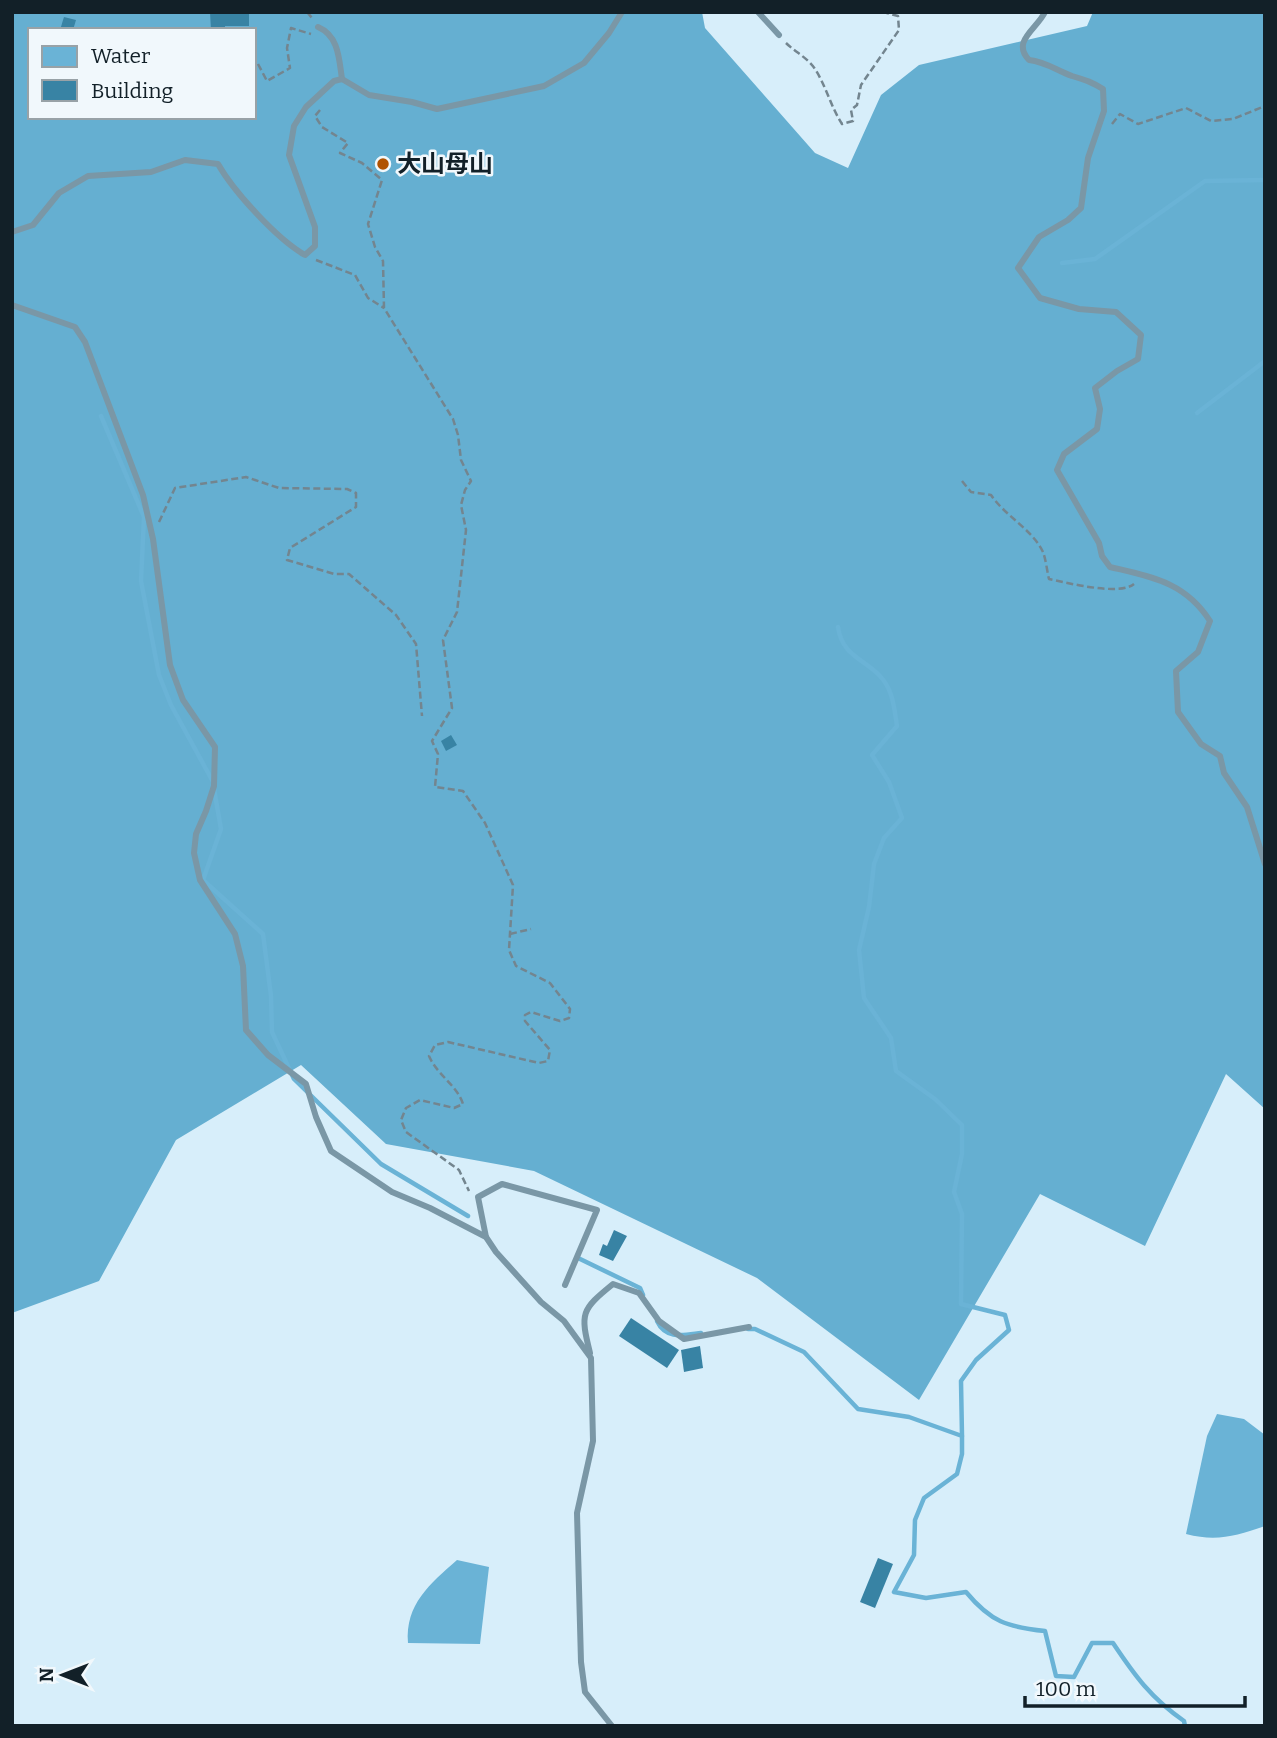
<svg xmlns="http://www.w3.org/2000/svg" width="1277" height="1738" viewBox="0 0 1277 1738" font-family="Bitter,'Noto Sans TC',serif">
<rect width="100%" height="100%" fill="#d7eefa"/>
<path fill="#65afd1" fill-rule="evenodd" d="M12,12h690l3,16 110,125 33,15 33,-73 38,-30 168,-39 6,-14h172v1097l-39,-35 -81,172 -105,-52 -121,206 -162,-122 -223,-107 -148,-27 -85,-79 -125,75 -77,141 -87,32zM30,30h224v87h-224z"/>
<g fill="#6ab3d6">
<path d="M1217,1414l27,5 21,16v91c-30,10 -48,16 -79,8l21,-98z"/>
<path d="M457,1560l32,7 -9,77 -72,-1c-3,-39 22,-59 49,-83z"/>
</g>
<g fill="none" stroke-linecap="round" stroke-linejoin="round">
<g stroke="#6ab3d6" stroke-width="4.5">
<polyline points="1062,263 1095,259 1205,181 1265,180"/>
<polyline points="1197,413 1265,361"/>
<polyline points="101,416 144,517 141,581 159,675 171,705 212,780"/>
<path d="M838,627c4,28 24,31 41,48 14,14 15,32 18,51l-25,29 17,27 13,36 -18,20 -10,26 -5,43 -10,43 5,48 27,40 5,33 39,28 27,26v29l-8,38 8,22 -1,90 44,11 4,15 -33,30 -15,21 1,55"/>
<polyline points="214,789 221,829 203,880 263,934 271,996 272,1032 294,1079 381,1164 468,1216"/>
<polyline points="578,1258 640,1288 643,1295"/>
<path d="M657,1321c9,19 27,14 44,12"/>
<path d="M748,1329h7l49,23 54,57 51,8 53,19v18l-5,20 -33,24 -9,22 -1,35 -20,37 32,6 40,-6c25,30 41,35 79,39l11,45 18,1 18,-34h21c22,33 38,55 71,78l1,5"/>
</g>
</g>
<g fill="#3883a4">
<polygon points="210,12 249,12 249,26 225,26 225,30 211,30"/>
<polygon points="64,17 76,20 73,30 60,30"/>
<polygon points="451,735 457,745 446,751 441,741"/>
<polygon points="614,1230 627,1236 613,1261 599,1255 603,1244 607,1246"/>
<polygon points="631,1318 679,1350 667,1368 619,1336"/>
<polygon points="700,1346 703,1368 684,1372 681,1350"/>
<polygon points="878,1558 893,1564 875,1608 860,1602"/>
</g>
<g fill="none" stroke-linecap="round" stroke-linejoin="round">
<g stroke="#73858f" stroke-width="2.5" stroke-dasharray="7 3.5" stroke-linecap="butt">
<polyline points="307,12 312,18"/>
<path d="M786,43c9,9 22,15 29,26 11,17 16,38 27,55l11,-3 -2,-11 6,-5 4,-20 38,-55 -1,-14 -15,-4"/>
<polyline points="258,64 267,81 290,68 287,48 291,28 311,34"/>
<path d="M320,110l-5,6 7,11 26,16 -8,10 22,10 20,17 -14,44 7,23 8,14 1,47 69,111 5,16 3,25 10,21 -6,9 -4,15 5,25 -9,82 -14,28 9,68 -20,33 6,13 -3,33 28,4 22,32 28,62 -4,65 7,16 34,17 20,26 -1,9 -9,3 -29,-9 -6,3v6l25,29 -2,11 -9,2 -91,-21 -13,3 -6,11c8,19 28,29 34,48l-9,4 -34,-8 -14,8 -5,12 5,12 53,38 10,21"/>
<polyline points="1112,124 1120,114 1138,124 1186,108 1211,121 1233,119 1265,106"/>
<polyline points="316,260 355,275 368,298 384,308"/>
<path d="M962,481l9,11 20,3c14,21 41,34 52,57 3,8 4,19 6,27 19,4 70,17 85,5"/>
<polyline points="159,522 175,488 246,477 279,488 347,489 356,493 356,507 290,548 287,560 334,574 349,574 396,615 416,644 422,716"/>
<polyline points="510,934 531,929"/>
</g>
<g stroke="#7a97a6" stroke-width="6">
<polyline points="758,12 779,35"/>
<path d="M1045,12c-8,17 -34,29 -16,48 17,2 27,10 43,16 13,4 18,5 31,13l1,22 -16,47 -7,50 -13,12 -29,17 -21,31 22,30 39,11 37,3 25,23 -3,24 -21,12 -22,17 5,21 -3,20 -33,25 -7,16 42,73 3,13 8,11c42,10 75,15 100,54l-12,31 -22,19 2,41 23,32 19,12 4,17 23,34 18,57"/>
<path d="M318,27c21,9 21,32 24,52"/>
<polyline points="342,79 369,95 412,102 437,109 544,86 584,63 609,33 622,12"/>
<path d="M12,232l21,-7 26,-32 29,-17 63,-4 34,-12 33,4c16,28 59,75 87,91l10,-9v-19l-26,-72 5,-29 12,-19 28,-26 8,-2"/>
<polyline points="12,305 75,327 85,342 143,495 153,539 170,665 183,700 215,747 214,786 206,811 196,834 194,853 200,880 235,934 243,966 246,1030 268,1055 306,1084 316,1117 331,1151 392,1192 430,1208 486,1237 496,1252 541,1302 564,1321 591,1358 593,1441 577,1513 581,1662 585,1692 612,1726"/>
<polyline points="486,1237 478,1197 502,1184 597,1210 565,1285"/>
<path d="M590,1353c-10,-40 -9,-43 23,-69l26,9 20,28 25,18 65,-12"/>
</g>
</g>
<circle fill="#b05200" stroke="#f1f8fc" stroke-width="2.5" cx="383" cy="164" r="7"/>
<g text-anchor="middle" stroke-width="5" stroke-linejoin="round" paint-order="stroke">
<g font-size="24" font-weight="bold" fill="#122028" stroke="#f1f8fc" text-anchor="start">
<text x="397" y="172">大山母山</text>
</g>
</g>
<rect width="1277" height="1738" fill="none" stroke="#122028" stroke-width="28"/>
<rect x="28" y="28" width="228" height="91" fill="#f1f8fc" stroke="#98a2a7" stroke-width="2"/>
<rect x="42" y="46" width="35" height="21" fill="#6ab3d6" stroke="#98a2a7" stroke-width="2"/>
<text x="91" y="63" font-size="21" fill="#122028">Water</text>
<rect x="42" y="80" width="35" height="21" fill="#3883a4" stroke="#98a2a7" stroke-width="2"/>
<text x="91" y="98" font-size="21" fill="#122028">Building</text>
<g transform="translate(63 1675) rotate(270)" stroke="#f1f8fc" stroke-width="5" paint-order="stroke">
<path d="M0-5L12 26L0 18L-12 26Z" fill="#122028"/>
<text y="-10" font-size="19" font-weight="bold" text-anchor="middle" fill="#122028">N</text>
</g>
<path d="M1025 1696v10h220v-10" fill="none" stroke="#122028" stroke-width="3.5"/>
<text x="1036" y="1696" font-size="21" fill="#122028" stroke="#f1f8fc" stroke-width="5" paint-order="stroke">100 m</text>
</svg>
